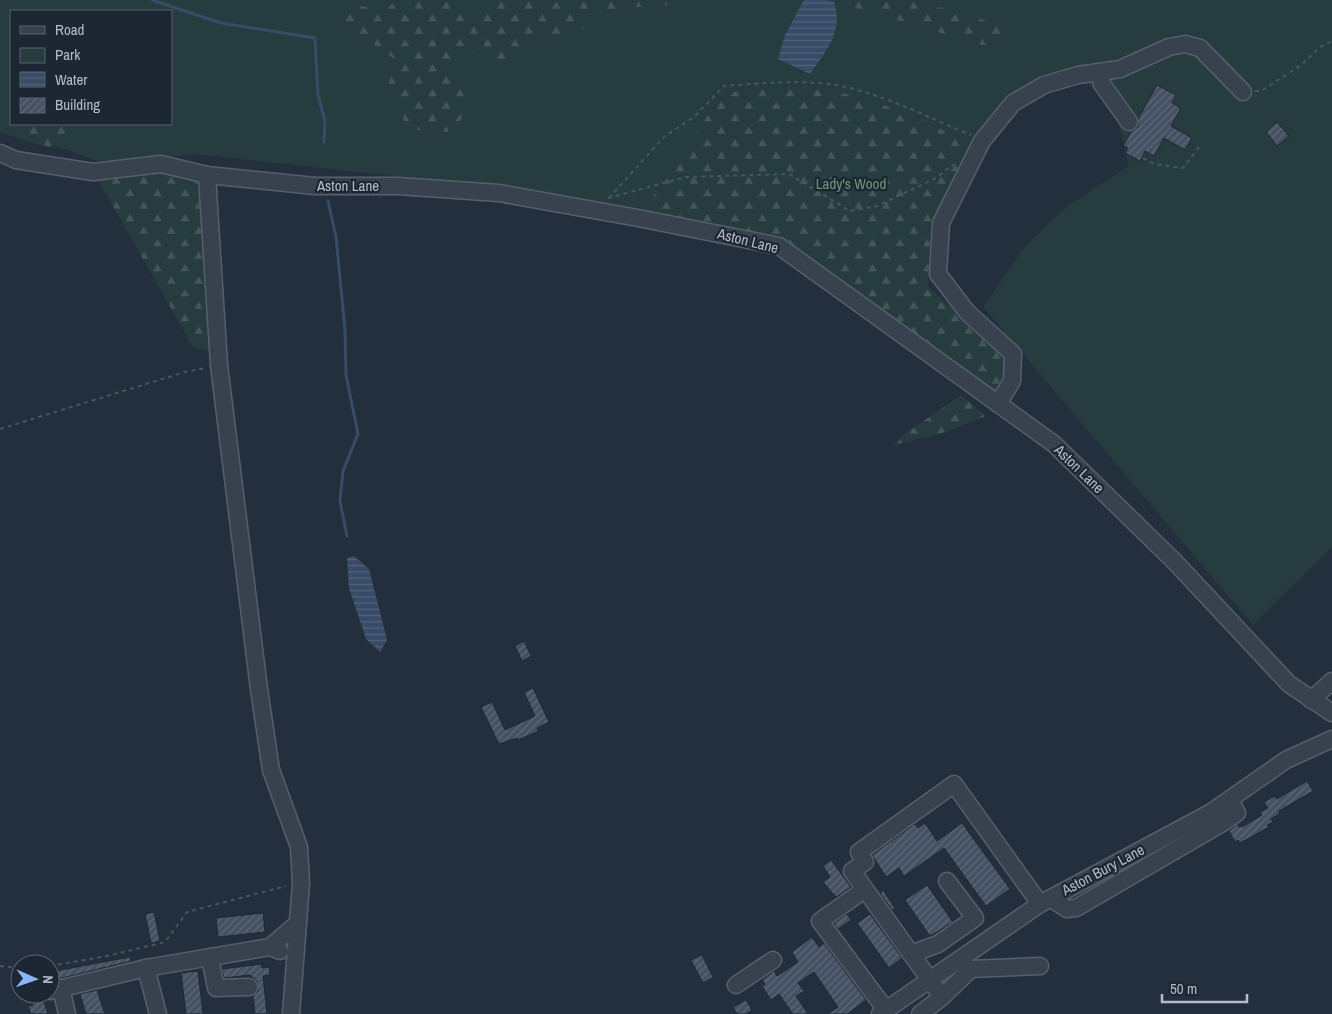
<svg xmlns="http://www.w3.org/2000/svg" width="1332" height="1014" viewBox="0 0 1332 1014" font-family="'Archivo Narrow',sans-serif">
<defs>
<pattern id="forest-firs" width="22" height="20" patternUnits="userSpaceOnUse" patternTransform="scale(1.25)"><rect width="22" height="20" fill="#263c3f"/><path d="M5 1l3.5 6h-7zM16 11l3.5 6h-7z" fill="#435659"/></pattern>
<pattern id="water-rules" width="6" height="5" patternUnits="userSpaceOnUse" patternTransform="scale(1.25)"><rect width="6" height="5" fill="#394c67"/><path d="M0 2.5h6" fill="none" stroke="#53647b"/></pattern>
<pattern id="building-hatch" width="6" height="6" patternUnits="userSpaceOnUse" patternTransform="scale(1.25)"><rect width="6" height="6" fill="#455162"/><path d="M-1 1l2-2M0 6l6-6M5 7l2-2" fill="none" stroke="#5d6877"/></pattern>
</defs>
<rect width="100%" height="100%" fill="#242f3e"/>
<path fill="#263c3f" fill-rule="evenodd" d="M0,0h1332v547l-79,78 -270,-318 43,-62 44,-41 59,-38 -11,-46 -34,-42 -41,5 -68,63 -58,-29 -238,46 -37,47 -39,-3 -82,-17 -326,-36 -49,5 -49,2 -31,-12 -28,-4 -38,-13zM11,11h160v113h-160z"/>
<g fill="url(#forest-firs)">
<path d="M396,0l31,2 34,-2 6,13 17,2 1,-15h235l-119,10 -19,20 -17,8 -27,-9 -35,35 -53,-21c-2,25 25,56 11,76 -3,5 -10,9 -14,13l-39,-3 -20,-43 8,-26 -61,-40 26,-14 24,5z"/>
<polygon points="828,0 914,0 1005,26 999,43 982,45"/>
<polygon points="804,87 858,96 917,117 975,146 931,223 928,286 1004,357 1004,381 994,397 855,298 779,237 642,210 679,163 714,105 734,92"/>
<polygon points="23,124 81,124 66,149 48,147 20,133"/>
<polygon points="165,170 197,179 210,313 209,351 193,347 98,180"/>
<polygon points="961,395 986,416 946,432 894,445 902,436"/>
</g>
<g fill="url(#water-rules)">
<path d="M804,0h24l6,2c10,29 -8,49 -24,72l-32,-15 7,-24z"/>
<polygon points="354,556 369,569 387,640 380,652 366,639 349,588 347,558"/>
</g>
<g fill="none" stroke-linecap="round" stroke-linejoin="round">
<g stroke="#394c67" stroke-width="3">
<polyline points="152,0 221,23 315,38 318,95 325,121 324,142"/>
<polyline points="328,201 336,237 345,330 346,375 358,434 343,471 340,501 347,536"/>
</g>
</g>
<g fill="url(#building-hatch)" stroke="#1f2835">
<polygon points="1157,85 1176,95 1172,103 1181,108 1171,126 1192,138 1185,150 1164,138 1154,156 1145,151 1140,161 1125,153 1128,148 1123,146 1131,132 1138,127 1138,119"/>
<polygon points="1277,122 1289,136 1277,146 1266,132"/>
<polygon points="524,641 531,656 522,661 515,646"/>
<polygon points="533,688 549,722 537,728 538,731 518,740 517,738 499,744 481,707 492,702 505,730 535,716 524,692"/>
<polygon points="1307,781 1313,791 1279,811 1280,813 1271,819 1273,822 1267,825 1269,827 1240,843 1238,840 1235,842 1229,831 1238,824 1239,827 1244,826 1262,815 1260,812 1268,808 1264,802 1275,796 1277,799"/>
<polygon points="925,823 937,841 962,823 1010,889 986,906 944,848 904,876 899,868 886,877 872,855 915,824 918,828"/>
<polygon points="831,860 851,887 836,897 823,882 830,877 823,866"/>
<polygon points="927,885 953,922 930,936 905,900"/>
<polygon points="883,890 895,908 892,910 880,893"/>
<polygon points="154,912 160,941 151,943 145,914"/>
<polygon points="263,913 265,932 218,937 216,918"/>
<polygon points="847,914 851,920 838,929 834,923"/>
<polygon points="870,914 902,958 889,968 857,923"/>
<polygon points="812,937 819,947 824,943 866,1000 847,1014 828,1014 838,1007 814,972 798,983 804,991 796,996 808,1014 793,1014 779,994 771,1000 762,986 765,984 762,980 774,971 777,976 798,962 792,952"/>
<polygon points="702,955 713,977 703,983 691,960"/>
<polygon points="130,957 131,961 50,981 50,972"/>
<polygon points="262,964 262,968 269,967 270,975 263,976 267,1014 255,1014 253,996 258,991 257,981 250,975 224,978 222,969"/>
<polygon points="198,971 203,1014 186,1014 181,973"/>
<polygon points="97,990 105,1014 86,1014 80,994"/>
<polygon points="31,994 41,994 48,1014 31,1014 28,1006 33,1005"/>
<polygon points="746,1000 752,1010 746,1014 737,1014 733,1007"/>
</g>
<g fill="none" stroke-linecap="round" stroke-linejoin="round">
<defs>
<g id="minor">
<polyline points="1099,72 1102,84 1129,122"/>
<polyline points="0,153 16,160 93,172 161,164 207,175 315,186 398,186 499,193 638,218 779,246 1054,444 1175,562 1289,684 1332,713"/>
<polyline points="207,175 219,365 259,689 271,770 299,847 301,883 291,1014"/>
<polyline points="998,404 1012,381 1013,354 967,312 938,274 941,223 982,141 1013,103 1044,85 1078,75 1120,69 1169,47 1185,44 1200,48 1243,92"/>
<polyline points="1311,700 1332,681"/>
<polyline points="864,890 820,921 886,1010"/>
<polyline points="1050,898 1067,909 1076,908 1224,822 1237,813 1230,800"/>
<polyline points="280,951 270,947 298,923"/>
<polyline points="911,954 938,944 975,918 947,881"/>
<polyline points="210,957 216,988 249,987"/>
<polyline points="146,968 158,1014"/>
<polyline points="736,985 773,960"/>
<polyline points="61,988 67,1014"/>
<polyline points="50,991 146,968 270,947"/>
<polyline points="942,997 852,871 865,862 859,852 954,784 1040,904"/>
<polyline points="880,1014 1040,904 1210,813 1286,760 1332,739"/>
<polyline points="920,1014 942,997 971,969 1040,966"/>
</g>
</defs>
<use href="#minor" stroke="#565f6c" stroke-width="19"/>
<g stroke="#44595c" stroke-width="2" stroke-dasharray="4 4" stroke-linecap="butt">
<polyline points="1255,91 1261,91 1301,65 1320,47 1332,41"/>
<polyline points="1143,158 1155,164 1183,168 1199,147"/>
<polyline points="608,198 686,177 789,174 850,211 877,206 936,178 954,164"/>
<path d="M609,198l56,-62 29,-19 30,-31c45,-3 93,-9 137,5 38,11 73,29 110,44"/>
<polyline points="0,429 185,372 206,368"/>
<polyline points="0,966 20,968"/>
<polyline points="50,966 107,956 165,942 187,912 286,886"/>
</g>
<use href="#minor" stroke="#38414e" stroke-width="16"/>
</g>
<g text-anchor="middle" stroke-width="4.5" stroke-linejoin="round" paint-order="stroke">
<g font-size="15" fill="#6b9a76" stroke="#1d2633">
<text x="851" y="189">Lady's Wood</text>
</g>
<g font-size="15" fill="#b4bcc9" stroke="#1d2633">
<text x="348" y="191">Aston Lane</text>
<text transform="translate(748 241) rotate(14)" y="5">Aston Lane</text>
<text transform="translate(1079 469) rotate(44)" y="5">Aston Lane</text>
<text transform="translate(1103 870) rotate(-28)" y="5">Aston Bury Lane</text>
</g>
</g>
<rect x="10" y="10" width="162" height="115" fill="#1d2633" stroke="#59626f"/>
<rect x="20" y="26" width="25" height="8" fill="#38414e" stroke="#59626f"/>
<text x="55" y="35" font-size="15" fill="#b4bcc9">Road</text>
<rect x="20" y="48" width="25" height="15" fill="#263c3f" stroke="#59626f"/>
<text x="55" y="60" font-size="15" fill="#b4bcc9">Park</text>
<rect x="20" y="72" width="25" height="15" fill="url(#water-rules)" stroke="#59626f"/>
<text x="55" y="85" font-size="15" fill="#b4bcc9">Water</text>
<rect x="20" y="98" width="25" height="15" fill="url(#building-hatch)" stroke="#59626f"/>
<text x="55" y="110" font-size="15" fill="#b4bcc9">Building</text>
<g transform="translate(35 979) rotate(92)"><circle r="24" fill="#1d2633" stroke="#59626f"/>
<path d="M0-4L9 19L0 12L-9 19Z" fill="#8ab4f8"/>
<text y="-8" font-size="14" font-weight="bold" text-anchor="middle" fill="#b4bcc9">N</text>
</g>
<path d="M1162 994v8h85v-8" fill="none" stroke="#b4bcc9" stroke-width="2.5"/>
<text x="1170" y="994" font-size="15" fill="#b4bcc9" stroke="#1d2633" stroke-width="4" paint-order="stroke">50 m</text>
</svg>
